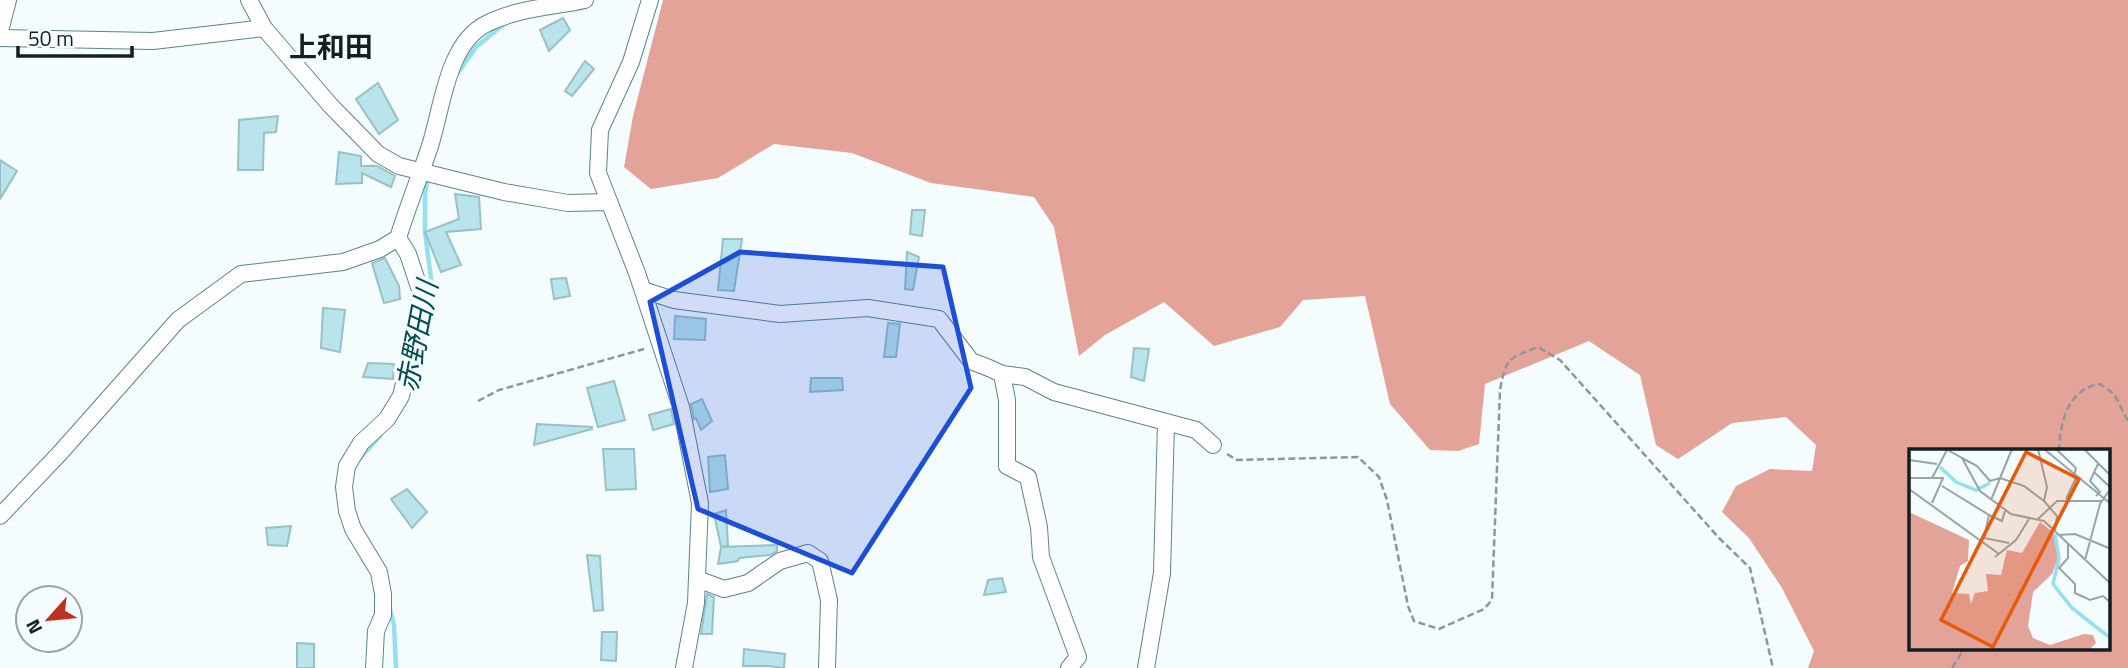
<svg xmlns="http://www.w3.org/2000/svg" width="2128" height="668" viewBox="0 0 2128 668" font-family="'Titillium Web','Noto Sans JP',sans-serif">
<rect width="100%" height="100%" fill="#f4fcfe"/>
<path fill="#e3a398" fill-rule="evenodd" d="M663,0h1465v668h-320l6,-17 -32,-63 -33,-50 -27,-26 14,-26 34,-17 42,2 4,-26 -30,-28 -54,6 -54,36 -22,-14 -16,-70 -51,-34 -104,43 -6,60 -21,7 -28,-1 -40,-46 -25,-108 -62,4 -23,27 -66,19 -50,-44 -59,33 -26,21 -25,-129 -20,-30 -103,-14 -79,-30 -78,-9 -56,34 -67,11 -27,-22 9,-51zM1911,451h198v198h-198z"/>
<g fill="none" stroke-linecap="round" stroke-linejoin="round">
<g stroke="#93e0ee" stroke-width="4.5">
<polyline points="458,73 476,47 504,24"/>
<polyline points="427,316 432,286 425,232 425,194 428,176"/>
<polyline points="413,378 423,335"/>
<polyline points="360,458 380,436"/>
<polyline points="390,609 394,625 396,668"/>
</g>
</g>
<g fill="#bae4eb" stroke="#97c0c7" stroke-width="2">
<polygon points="563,18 570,30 549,51 540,30"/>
<polygon points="585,61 594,69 572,96 565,91"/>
<polygon points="378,83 398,120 379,134 356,99"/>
<polygon points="278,116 276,132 264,133 263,170 238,170 239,120"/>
<polygon points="339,152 361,156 361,166 377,166 395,176 391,187 362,173 362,183 336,184"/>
<polygon points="0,160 17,171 0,199"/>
<polygon points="455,194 479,197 481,229 446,232 461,265 441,272 425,232 459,219"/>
<polygon points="912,210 925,210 922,236 910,234"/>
<polygon points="723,239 742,239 734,291 718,290"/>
<polygon points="907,252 919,257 913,290 905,289"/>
<polygon points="385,258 399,286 400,299 384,303 372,263"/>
<polygon points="566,278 570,296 554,299 551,279"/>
<polygon points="323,308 345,310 340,352 321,348"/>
<polygon points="675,316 706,319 705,340 674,339"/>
<polygon points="888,323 900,324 896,357 884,357"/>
<polygon points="1134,348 1149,349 1144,381 1131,377"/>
<polygon points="368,363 394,364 393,379 363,377"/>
<polygon points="811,378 842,378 843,390 810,392"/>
<polygon points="614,381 625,420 598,427 587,388"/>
<polygon points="702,399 712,421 701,430 696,418 694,419 691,404"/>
<polygon points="671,409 674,424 653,430 649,415"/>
<polygon points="537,424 592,427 592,429 534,445"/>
<polygon points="603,449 634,449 636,489 606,490"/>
<polygon points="725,455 728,489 710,492 708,457"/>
<polygon points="407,489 427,512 412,528 391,499"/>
<polygon points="726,510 728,546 721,547 714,514"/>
<polygon points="291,526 287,546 268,545 266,528"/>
<polygon points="777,545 777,551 770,555 739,558 738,561 718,564 721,547"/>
<polygon points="587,555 600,556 603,610 594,611"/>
<polygon points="1002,578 1006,592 984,595 988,580"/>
<polygon points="707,594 714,597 712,634 701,634"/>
<polygon points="602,632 617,632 616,661 601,660"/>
<polygon points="297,643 314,644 314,668 297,668"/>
<polygon points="744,649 785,654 784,668 768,666 743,666"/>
</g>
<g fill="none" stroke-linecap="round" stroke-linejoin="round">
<defs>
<g id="minor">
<polyline points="249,0 264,28 331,106 378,154 399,166 504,192 568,203 609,202"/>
<polyline points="650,0 631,62 600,130 598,173 637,273 681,407 700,503 696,603 684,668"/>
<polyline points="0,31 8,0"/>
<polyline points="0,38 153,41 264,28"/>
<polyline points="643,290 674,300 780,314 868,308 939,319 971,361 989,368 1002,374 1025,377 1054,392 1196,430 1213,445"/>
<polyline points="1002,374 1007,400 1007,466 1028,477 1039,527 1041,557 1078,657 1069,668"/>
<path d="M0,516l60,-63 118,-133 63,-46 102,-12 37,-13 18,-11c9,-29 20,-57 30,-86 14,-38 17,-107 58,-128 31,-16 67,-17 99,-24"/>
<polyline points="697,579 724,589 748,583 780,561 808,553 820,561 829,600 827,668"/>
<polyline points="374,668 376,631 383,615 383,594 379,572 353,529 347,511 344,487 347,466 361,443 387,419 401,396 419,321 420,290 408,254 398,238"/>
<polyline points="1146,668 1162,573 1166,423"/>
</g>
</defs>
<use href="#minor" stroke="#5d848b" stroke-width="18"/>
<g stroke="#8c979a" stroke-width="2.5" stroke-dasharray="7 3.5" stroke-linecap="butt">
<polyline points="478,401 499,390 644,349"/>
<path d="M2059,451c1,-28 8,-62 41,-67l14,10 14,27"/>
<path d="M1227,454l10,6 121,-3 21,20 8,23 21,106 6,15 25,8 45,-20 8,-9 8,-210c6,-33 8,-31 38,-43l22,13 159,178 31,30 23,100"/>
<polyline points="1952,668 1964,649"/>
</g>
<use href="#minor" stroke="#fff" stroke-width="16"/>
</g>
<path fill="#1d4ed8" fill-opacity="0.2" stroke="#1d4ed8" stroke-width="5" stroke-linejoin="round" d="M740,252l203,15 28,121 -119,185 -154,-64 -48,-207z"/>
<g text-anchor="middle" stroke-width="7" stroke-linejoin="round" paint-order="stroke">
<g font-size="28" font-weight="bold" fill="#102023" stroke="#f4fcfe">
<text x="331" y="57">上和田</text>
</g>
<g font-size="28" font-style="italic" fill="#014b55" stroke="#f4fcfe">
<text transform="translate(417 336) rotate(-79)" y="10">赤野田川</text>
</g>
</g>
<g transform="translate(1909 449)">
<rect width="201" height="201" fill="#f4fcfe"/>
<path d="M0,63l60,28 -1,21 -8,5 -8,27 17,1 2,10 4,-11 13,-2 -2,-17 15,1 6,-25 15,3 18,-31 14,11 4,25 -6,16 -19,18 -5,34 5,12 17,7 34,-11 9,1 3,8 -7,7h-180z" fill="#e3a398"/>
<path fill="none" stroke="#93e0ee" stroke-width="3.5" d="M31,18l16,15 20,8 14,-7M146,85l4,24 -6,26 19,24 37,29"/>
<path fill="none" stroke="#99a4a6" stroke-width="2" d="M37,0l16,9 18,33 31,23 33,7 67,63M129,0l9,38 -3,14 13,15 -2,15M135,0l67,55M147,0l20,19 -2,8M175,0l27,27M53,9l15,8 13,15 10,-3 24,8 20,15M0,11l28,4M185,23l17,16M0,29h34l-11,25M23,29l15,-28M33,37l47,29 -5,23 25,5M0,40l90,65M187,47l4,-4 -10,-11 8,-17M157,50l10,-21M82,51l21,-51M80,66l13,6 3,-10M129,70l19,-18h45M149,86l17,-1 36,15M159,95v14l-9,10 16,16v9l15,7 13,-4 8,7M86,108l21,-17 13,-21M176,111l15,-56 11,-16"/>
<path fill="#e8590c" fill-opacity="0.15" stroke="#e8590c" stroke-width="3.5" d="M117,3l53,27 -86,168 -52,-27z"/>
<rect width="201" height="201" fill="none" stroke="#102023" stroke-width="3.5"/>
</g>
<g transform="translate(49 619) rotate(243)"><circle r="33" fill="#f4fcfe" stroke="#99a4a6" stroke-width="2"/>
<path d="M0-5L12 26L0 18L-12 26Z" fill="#be3121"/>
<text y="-10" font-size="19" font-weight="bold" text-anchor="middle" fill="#102023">N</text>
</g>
<path d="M18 46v10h114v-10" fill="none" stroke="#102023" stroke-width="3.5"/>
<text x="28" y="46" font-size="21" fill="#102023" stroke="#f4fcfe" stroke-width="5" paint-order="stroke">50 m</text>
</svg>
